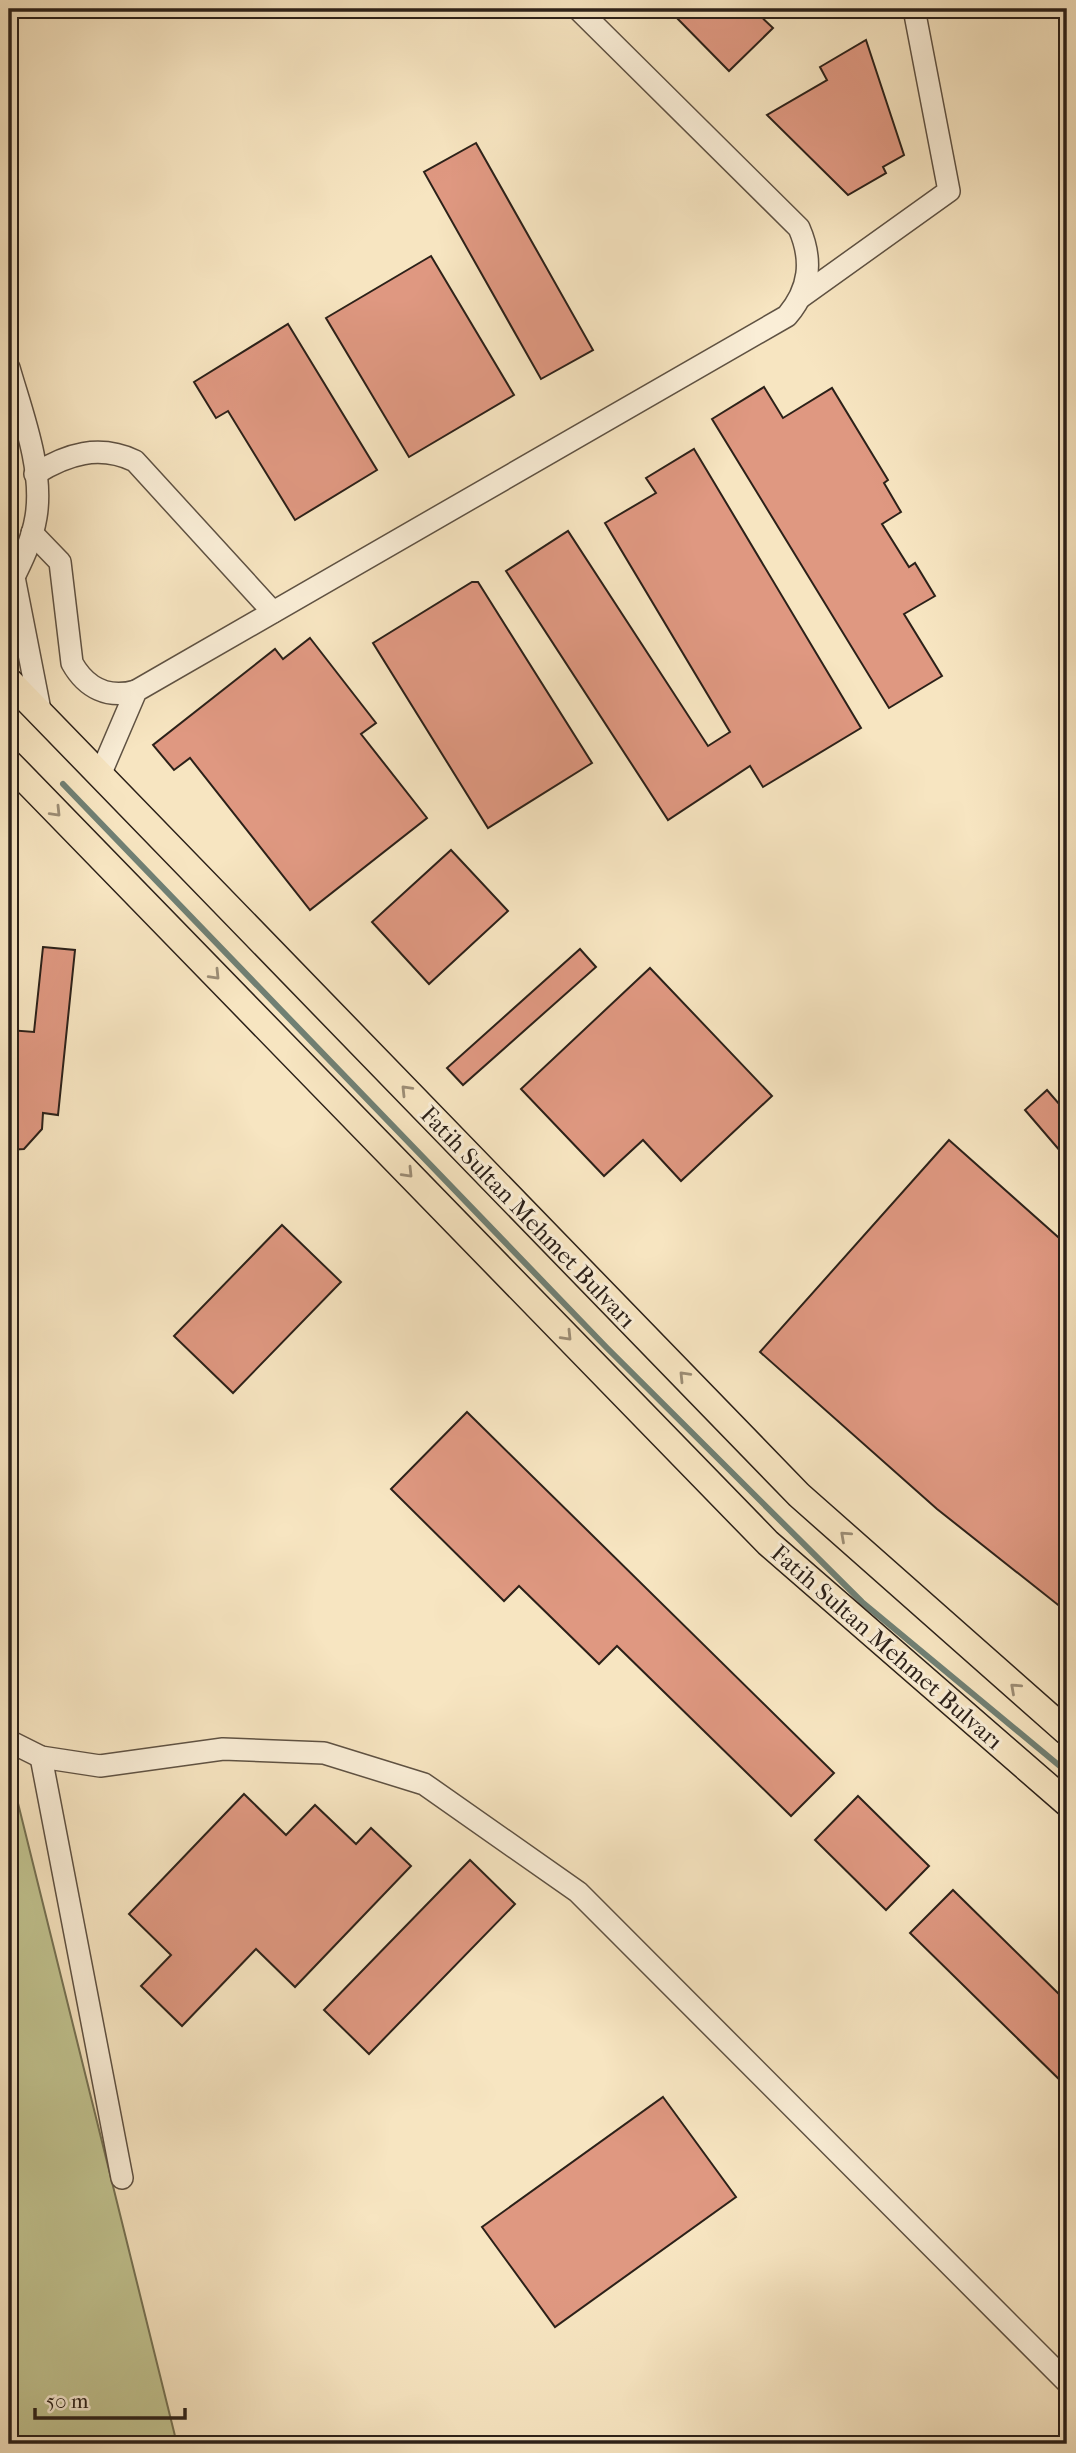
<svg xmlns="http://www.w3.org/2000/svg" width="1076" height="2453" viewBox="0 0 1076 2453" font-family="'IM FELL French Canon',serif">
<rect width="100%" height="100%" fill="#f7e5c1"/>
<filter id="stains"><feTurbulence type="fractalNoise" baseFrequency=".00286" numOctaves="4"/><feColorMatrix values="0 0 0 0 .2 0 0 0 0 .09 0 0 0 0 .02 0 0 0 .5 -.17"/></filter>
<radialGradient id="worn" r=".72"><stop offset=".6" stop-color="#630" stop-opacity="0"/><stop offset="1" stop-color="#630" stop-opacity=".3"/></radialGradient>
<polygon fill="#c1c390" stroke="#767254" stroke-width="2" points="9,1773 11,1775 177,2444 9,2444"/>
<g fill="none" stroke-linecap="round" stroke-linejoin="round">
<polyline stroke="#708074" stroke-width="6" points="63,784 607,1348 862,1602 1067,1772"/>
</g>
<g fill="#df9881" stroke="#2c2119" stroke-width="2">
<polygon points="668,9 753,9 773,28 729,71"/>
<polygon points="866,40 904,155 883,167 886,173 848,195 767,115 827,80 820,67"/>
<polygon points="476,143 593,350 541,379 424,172"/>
<polygon points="431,256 514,395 409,457 326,318"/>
<polygon points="288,324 377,470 295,520 228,411 216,418 194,382"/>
<polygon points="764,387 783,418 832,388 888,480 884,483 901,512 882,524 909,567 915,563 935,596 904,614 942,676 889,708 712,419"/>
<polygon points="694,449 861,728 763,787 750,766 668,820 506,571 568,531 708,746 730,732 605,523 656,493 646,478"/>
<polygon points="472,582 478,582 592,763 488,828 373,643"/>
<polygon points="310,638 376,723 361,734 427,818 310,910 190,758 174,770 153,745 275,649 283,659"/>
<polygon points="451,850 508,911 429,984 372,922"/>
<polygon points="43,947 75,950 58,1115 43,1113 42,1129 24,1149 9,1150 9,1030 34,1032"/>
<polygon points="580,949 596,967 463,1085 447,1068"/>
<polygon points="650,968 772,1096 681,1181 643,1140 604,1176 521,1089"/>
<polygon points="1047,1090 1067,1113 1067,1159 1025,1110"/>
<polygon points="949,1140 1067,1245 1067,1612 937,1509 760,1352"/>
<polygon points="282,1225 341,1282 233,1393 174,1336"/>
<polygon points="467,1412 834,1773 791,1816 617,1646 599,1664 519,1586 504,1601 391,1489"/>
<polygon points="244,1794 286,1835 315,1805 356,1844 371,1828 411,1866 295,1987 256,1949 182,2026 141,1986 171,1955 129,1914"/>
<polygon points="858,1796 929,1866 886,1910 815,1840"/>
<polygon points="470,1860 515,1904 369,2054 324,2010"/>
<polygon points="953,1890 1067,2002 1067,2087 910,1933"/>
<polygon points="663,2097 736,2197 555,2327 482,2227"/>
</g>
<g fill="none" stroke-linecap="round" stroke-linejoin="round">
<defs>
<g id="minor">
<polyline points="801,297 949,191 914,9"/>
<path d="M9,368c13,45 35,102 27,149 -4,25 -16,48 -27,70"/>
<path d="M35,474c32,-20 64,-30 100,-13l138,151"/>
<path d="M32,533l28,29 12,101c14,25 36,36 64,28"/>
<polyline points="14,577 41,715"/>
<path d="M100,775l36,-84 651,-375c23,-27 26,-56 12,-88l-221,-219"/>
<polyline points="9,1741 41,1757 100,1766 223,1749 324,1753 424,1784 578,1892 1067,2382"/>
<polyline points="41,1757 122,2178"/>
</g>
<g id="major">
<polyline points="9,681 799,1495 1067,1732"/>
<polyline points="9,763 768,1543 1067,1803"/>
</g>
</defs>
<use href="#minor" stroke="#5f5243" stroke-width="24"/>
<use href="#major" stroke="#2c2119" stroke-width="29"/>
<use href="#minor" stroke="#faeed7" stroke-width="21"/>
<use href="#major" stroke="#f7e5c1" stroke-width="26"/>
</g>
<defs><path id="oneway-chevron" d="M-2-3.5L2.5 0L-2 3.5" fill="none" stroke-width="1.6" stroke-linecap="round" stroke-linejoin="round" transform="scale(1.75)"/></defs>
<g stroke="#9c8d75">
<use href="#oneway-chevron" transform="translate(56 812) rotate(46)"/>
<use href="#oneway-chevron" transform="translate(215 975) rotate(46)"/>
<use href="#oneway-chevron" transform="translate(406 1090) rotate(-134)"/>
<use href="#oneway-chevron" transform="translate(408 1173) rotate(46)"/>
<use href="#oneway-chevron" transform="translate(567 1336) rotate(46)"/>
<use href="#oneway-chevron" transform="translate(684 1376) rotate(-134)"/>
<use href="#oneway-chevron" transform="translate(845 1536) rotate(-138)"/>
<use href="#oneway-chevron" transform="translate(1015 1688) rotate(-138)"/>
</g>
<g text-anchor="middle" stroke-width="6" stroke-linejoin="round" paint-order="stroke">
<g font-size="24" fill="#2c2119" stroke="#faeed7">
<text transform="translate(528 1217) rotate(46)" y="8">Fatih Sultan Mehmet Bulvarı</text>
<text transform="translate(887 1647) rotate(41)" y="8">Fatih Sultan Mehmet Bulvarı</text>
</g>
</g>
<rect width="1076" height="2453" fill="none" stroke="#f7e5c1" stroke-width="35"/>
<rect x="10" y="10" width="1055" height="2432" fill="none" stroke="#2c2119" stroke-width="3.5"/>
<rect x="18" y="18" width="1041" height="2418" fill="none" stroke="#2c2119" stroke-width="2"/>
<path d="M35 2408v10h150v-10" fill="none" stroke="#2c2119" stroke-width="3.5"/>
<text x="46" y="2408" font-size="21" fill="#2c2119" stroke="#faeed7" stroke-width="5" paint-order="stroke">50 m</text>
<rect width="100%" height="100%" filter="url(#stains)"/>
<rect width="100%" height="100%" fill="url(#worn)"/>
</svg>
